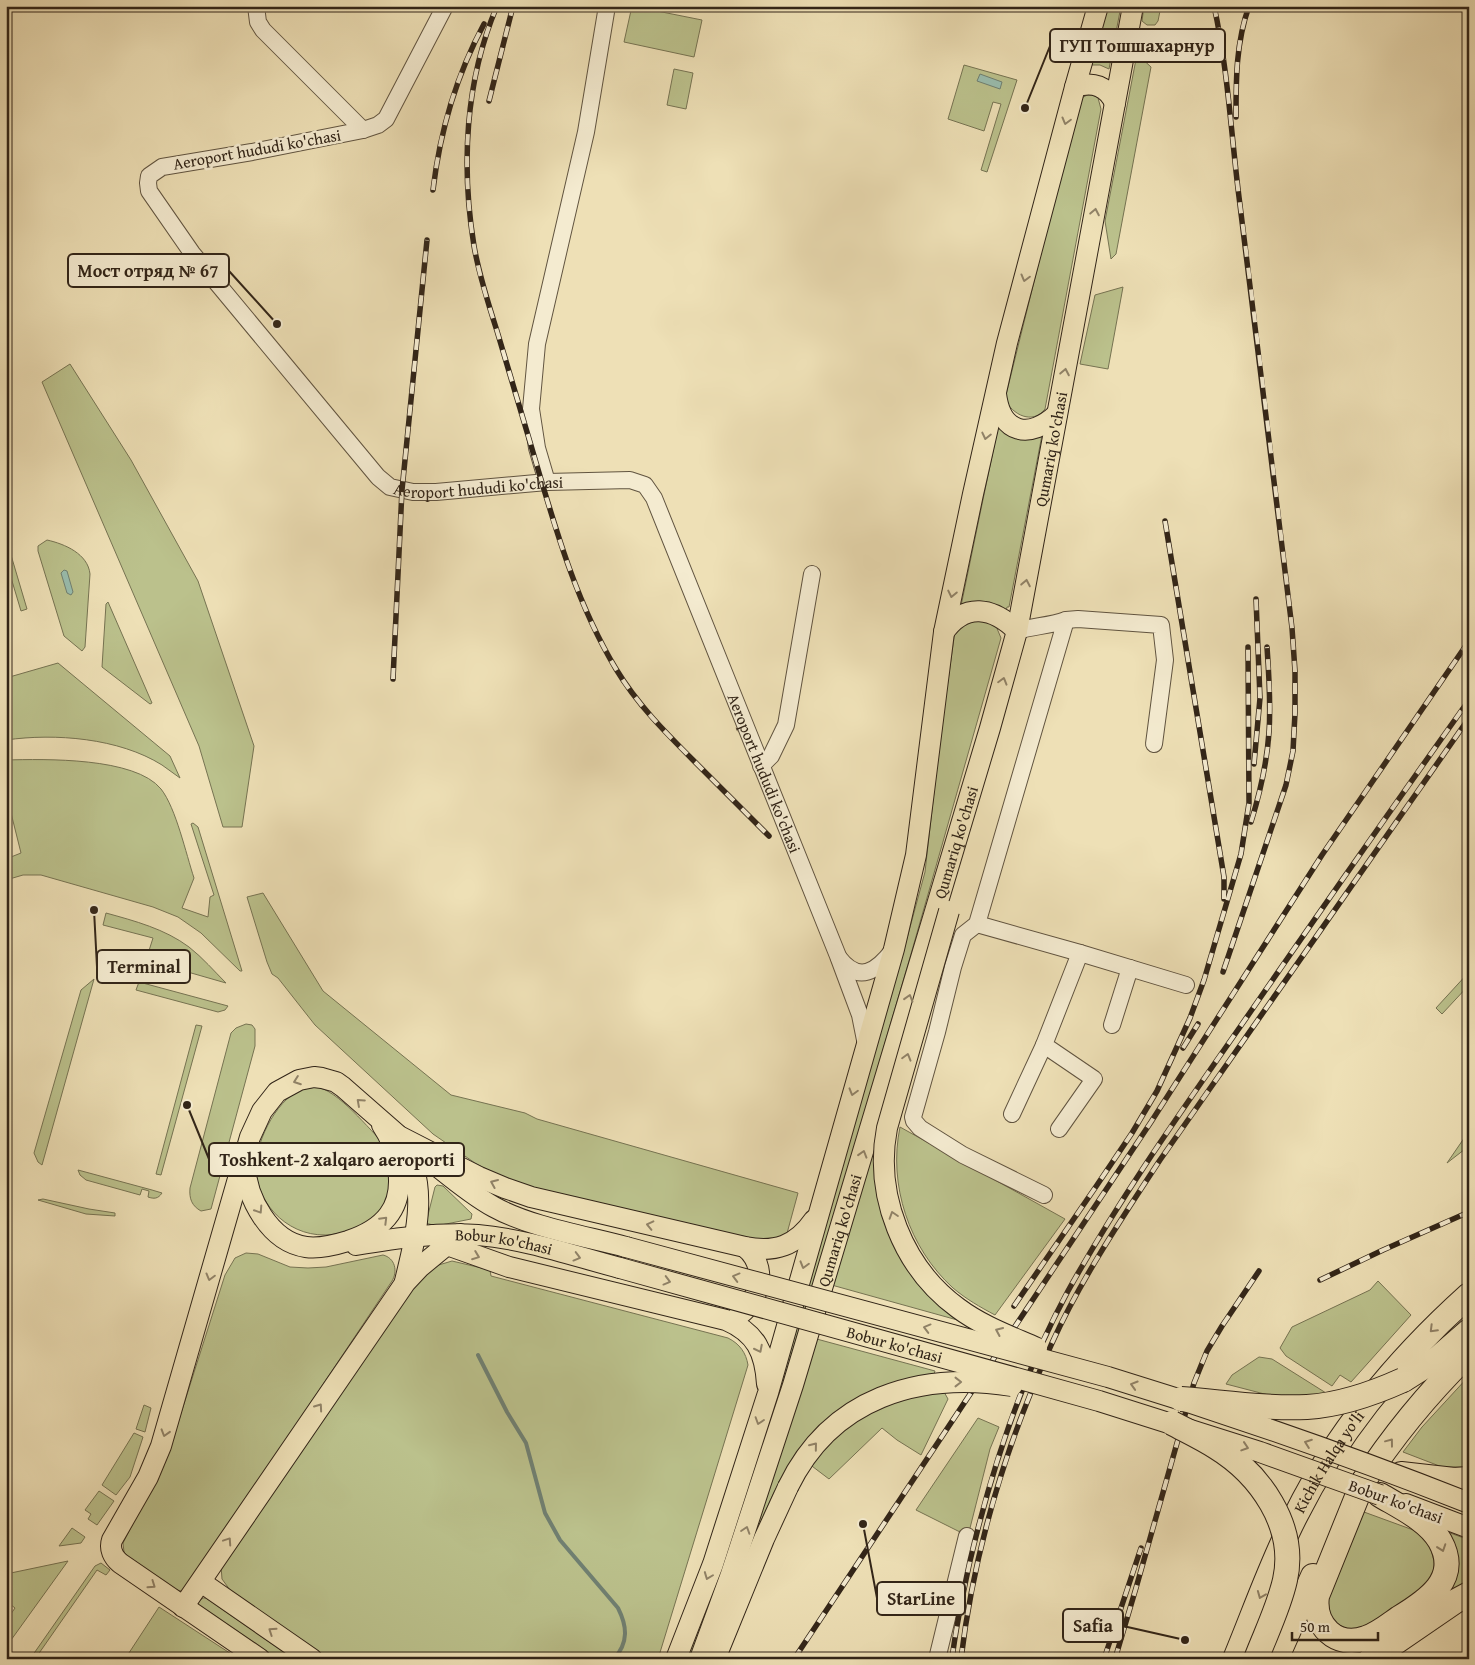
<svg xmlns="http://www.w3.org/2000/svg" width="1475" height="1665" viewBox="0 0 1475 1665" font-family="'Gentium Book Plus',serif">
<rect width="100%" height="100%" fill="#eee0b6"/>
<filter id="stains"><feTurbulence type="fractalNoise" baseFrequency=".004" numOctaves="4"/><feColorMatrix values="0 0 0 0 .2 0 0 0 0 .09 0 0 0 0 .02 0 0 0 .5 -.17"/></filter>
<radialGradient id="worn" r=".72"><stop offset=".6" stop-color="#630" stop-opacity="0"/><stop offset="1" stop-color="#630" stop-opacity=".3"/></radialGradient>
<g fill="#bbc18c" stroke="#767352">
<polygon points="632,6 702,20 694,57 624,42"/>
<polygon points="1108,6 1121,6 1109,69 1100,65 1092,65"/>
<polygon points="1144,6 1161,6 1158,21 1155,25 1147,25 1142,21"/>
<polygon points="1137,54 1151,67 1116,254 1111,259 1105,221"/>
<polygon points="964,65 1017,80 987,172 981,170 1001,104 993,102 984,131 948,119"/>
<polygon points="674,69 693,73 686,109 667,105"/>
<path d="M1087,95h6l5,3 3,11 -56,300c-12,16 -33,6 -40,-10l73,-295 4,-6z"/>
<polygon points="1123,287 1108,369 1080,364 1095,295"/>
<polygon points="70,364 131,460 198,581 254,746 242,827 223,827 199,746 42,382"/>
<path d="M998,427l10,6 34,2 -33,172h-2l-1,5c-18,-12 -25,-13 -45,-6z"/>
<path d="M47,540c18,4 41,14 43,34l-5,73 -3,4 -18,-15 -26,-85v-5z"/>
<polygon points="6,545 8,545 27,609 21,611 6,561"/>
<polygon points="108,602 152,703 150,704 102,667 106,604"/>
<polygon points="979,617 996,626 1001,638 911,954 770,1436 691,1659 685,1659 903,953 925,872 941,730 955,631 958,626"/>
<path d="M58,663l112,93 10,22c-6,-4 -12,-9 -18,-13 -43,-27 -107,-32 -156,-25v-62z"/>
<path d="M6,760c39,-1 129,-3 155,29 15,19 25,65 33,89l-12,30 26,9 2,-20 4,-2 -23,-71 2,-1 5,4 44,144h-2l-39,-38 -23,-16 -25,-10 -112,-32h-18l-17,5v-21l15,-6 -15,-60z"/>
<polygon points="263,893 323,991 451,1095 525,1113 537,1119 798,1193 786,1237 752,1240 513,1183 475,1163 433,1134 315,1025 278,978 272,974 267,962 247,897"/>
<path d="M106,913c29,8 59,16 83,34 14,11 25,24 37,36l-80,-23 7,-22 -50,-13z"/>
<polygon points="1469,972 1469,985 1442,1014 1436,1008"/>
<polygon points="94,979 42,1165 38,1162 34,1153 81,990"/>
<polygon points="139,982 228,1006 225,1010 218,1012 136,990"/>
<path d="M246,1024l6,1 3,4v17l-44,163 -10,2c-9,-5 -12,-12 -11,-23l41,-155 5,-5z"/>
<polygon points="196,1025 202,1026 161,1175 156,1174"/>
<path d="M316,1087c21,2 54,43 70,59l5,9 -2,46c-7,7 -18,22 -26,27 -6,3 -16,4 -23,5 -40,10 -79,-19 -84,-60 -3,-26 19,-73 45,-83 4,-2 10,-2 15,-3z"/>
<path d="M900,1127l165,92 -70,96c-15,-8 -29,-16 -42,-27 -44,-40 -65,-103 -53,-161z"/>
<polygon points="1469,1131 1469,1146 1447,1163"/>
<polygon points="869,1146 875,1147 877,1190 961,1321 828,1284"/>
<path d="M78,1170l74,20 10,3c-4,6 -8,6 -14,4l1,-6 -7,-2 -2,6 -54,-15 -6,-5z"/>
<polygon points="437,1185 443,1186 472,1214 471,1219 436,1226 426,1223 435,1187"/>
<polygon points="43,1199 89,1209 115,1213 115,1216 86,1214 38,1200"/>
<path d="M246,1253l12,1 32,13 18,1 18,-1 57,-12c12,3 15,16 9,26l-205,307 -7,3 -7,-3 -44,-31 -5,-5 -1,-9 46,-92 56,-176 10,-17z"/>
<path d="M452,1261l38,9 1,6 237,62c12,6 18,15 20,27l-90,294h-329l-99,-69 -8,-11 -1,-13 191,-282 20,-17z"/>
<polygon points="1378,1281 1411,1315 1351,1382 1340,1375 1332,1386 1286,1356 1280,1348 1292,1327 1370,1290"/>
<polygon points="813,1338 935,1371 934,1374 948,1399 921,1455 897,1440 882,1428 829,1479 796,1454 774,1492 751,1544"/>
<polygon points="1259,1357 1272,1359 1334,1398 1326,1410 1226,1384 1232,1375"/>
<polygon points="1469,1376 1469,1467 1442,1467 1403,1452 1422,1427"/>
<polygon points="144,1405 151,1408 145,1432 136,1429"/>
<polygon points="978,1418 999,1427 990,1449 968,1536 916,1510"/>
<polygon points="134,1433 143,1437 130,1477 116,1495 102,1485"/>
<polygon points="99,1491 114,1501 97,1525 88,1519 91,1514 85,1510"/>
<polygon points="1364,1512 1416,1531 1425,1539 1430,1546 1434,1561 1434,1570 1428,1585 1378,1621 1359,1629 1348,1629 1337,1624 1329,1615 1324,1587"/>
<polygon points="72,1528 85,1537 81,1543 59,1546"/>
<polygon points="1445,1531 1469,1540 1469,1585 1438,1604"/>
<polygon points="68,1561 6,1647 6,1621 15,1608 6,1601 6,1574"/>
<polygon points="101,1563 110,1570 106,1575 97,1570 35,1659 30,1659 95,1566"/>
<polygon points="203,1598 206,1598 294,1659 275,1659 199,1607 198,1602"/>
<polygon points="159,1607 239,1659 125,1659"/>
</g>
<g fill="#99bdae" stroke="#708072">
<polygon points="980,74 1002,82 1000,89 977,81"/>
<polygon points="64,570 67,571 73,592 71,595 67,593 61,573"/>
</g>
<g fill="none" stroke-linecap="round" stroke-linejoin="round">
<path stroke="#708072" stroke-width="4" d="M478,1355l29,57 19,31 19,70 15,27 58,68c9,18 11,34 -4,51"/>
<defs>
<g id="minor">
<polyline points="256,6 258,22 263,30 363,130"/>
<path id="s1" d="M445,6l-59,113 -8,6 -15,5 -111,22 -90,15 -13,9 -1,7 1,8 43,62 186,224 12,10 23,5h23l111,-10 83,-2 15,5 9,13 184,458 22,59 6,30"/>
<polyline points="547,482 537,448 531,409 537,344 586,132 607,6"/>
<polyline points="1066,620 1078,619 1161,625 1165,660 1154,744"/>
<path d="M1017,631c16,-5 33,-5 49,-11l-89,304 -14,11 -10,32 -16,65 -24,85 1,4 6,7 43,27 81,40"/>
<polyline points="761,766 771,756 786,725 812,574"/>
<polyline points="977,924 1080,953 1186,985"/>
<path d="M839,958c20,26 38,13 54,-8"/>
<polyline points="1112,1025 1130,968"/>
<polyline points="1012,1114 1044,1045"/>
<polyline points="1059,1129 1094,1079 1044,1045 1080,953"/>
<polyline points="937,1659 967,1536"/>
</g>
<g id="major">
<path d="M1075,87c18,-6 32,-1 40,16"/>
<path d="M996,394c5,40 34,46 61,20"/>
<path d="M944,632c21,-30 49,-25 73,-1"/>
<path d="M399,1136c31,45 18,96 6,145"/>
<path d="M432,1162c20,16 40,33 62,45 36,20 91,29 132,40"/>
<path d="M245,1164c1,34 25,78 61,83 14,2 29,-2 42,-6 36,-12 56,-33 50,-73 -2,-16 -7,-30 -16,-43"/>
<path d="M433,1235l14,10 62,22 217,53c30,13 39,32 41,64"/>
<path id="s2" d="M356,1245c41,-7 81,-13 122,-10 48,4 96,21 142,33"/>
<path d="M739,1315c22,-17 29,-49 6,-68"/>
<polyline points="1406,1504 1469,1528"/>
<polyline points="201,1582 312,1659"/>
<polyline points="183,1607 405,1283 420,1267 460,1234"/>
<path d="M260,1659l-140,-96c-7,-6 -11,-14 -8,-23l36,-63 13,-31 89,-309 12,-26 15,-19 22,-12 15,-3 8,1 14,4 7,5 56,49 80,41 26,11 26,9 214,50c30,6 51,-1 69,-27"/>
<polyline points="676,1659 713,1564 768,1393 894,949 916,855 944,632 973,494 1007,343 1075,87 1098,6"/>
<path id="s3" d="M700,1659l30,-82 63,-192 197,-657 27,-97 116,-625"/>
<polyline points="715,1659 764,1539 788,1487"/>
</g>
<g id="highway">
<polyline points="1403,1380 1438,1358 1469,1331"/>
<polyline points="1401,1474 1454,1480 1469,1479"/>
<path d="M1363,1482l-46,114c-4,29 19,53 49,42 12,-4 23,-13 33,-20 28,-17 62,-39 41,-77 -12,-21 -40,-34 -60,-46"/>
<path d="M1361,1485c31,-48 67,-92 108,-132"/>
<path id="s4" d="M1235,1659c20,-48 37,-98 61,-144 42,-84 103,-157 173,-220"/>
<polyline points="1276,1659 1313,1576"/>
<polyline points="1371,1659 1454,1602 1469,1594"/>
</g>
</defs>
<use href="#minor" stroke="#615440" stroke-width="18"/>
<use href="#major" stroke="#322518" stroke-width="22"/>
<use href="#highway" stroke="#322518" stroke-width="26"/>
<use href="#minor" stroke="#f4ebd0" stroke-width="16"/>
<use href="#major" stroke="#eee0b6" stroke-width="20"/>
<use href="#highway" stroke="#eee0b6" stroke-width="24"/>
<defs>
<g id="rail">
<path d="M497,6c-32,75 -36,160 -23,240 5,29 14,57 23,85 11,37 22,74 33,111 23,78 44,157 86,227 21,35 49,63 78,92 25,25 50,50 75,75"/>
<path d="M1214,6c14,63 17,128 25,191 19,144 36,288 53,431l3,43v42l-2,38 -7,34 -63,187"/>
<polyline points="489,101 513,6"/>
<path d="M1236,117c0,-39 0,-74 13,-111"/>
<path d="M433,190c7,-59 23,-114 51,-166"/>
<polyline points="1165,521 1224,877 1224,899"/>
<polyline points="393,679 402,490 427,240"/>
<polyline points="1254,764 1260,698 1256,599"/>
<path d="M1251,822c9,-29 16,-60 18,-90 2,-29 0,-57 -2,-85"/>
<polyline points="1183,1048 1198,1024"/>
<polyline points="1320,1280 1383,1250 1469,1212"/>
<polyline points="1014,1306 1095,1188 1132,1133 1157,1091 1190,1018 1204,980 1241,854 1249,803 1248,647"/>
<polyline points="794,1659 1151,1122 1322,855 1469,641"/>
<path d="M952,1659c4,-33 11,-66 18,-98 22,-94 52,-185 98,-270 51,-92 112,-178 172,-264 76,-110 152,-219 229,-327"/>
<path d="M961,1659c13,-109 46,-217 91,-316 29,-64 70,-125 108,-183l309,-442"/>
<polyline points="1104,1659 1141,1548"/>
<polyline points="1115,1659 1136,1588 1194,1383 1207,1351 1222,1326 1259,1271"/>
</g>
</defs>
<use href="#rail" stroke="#322518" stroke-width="5.5"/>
<use href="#rail" stroke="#f4ebd0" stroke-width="4" stroke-dasharray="11" stroke-linecap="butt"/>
<defs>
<g id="major-bridge">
<path d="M949,911l-62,217c-13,67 16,140 71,180 24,18 52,28 79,40"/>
<path d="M626,1247l482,130c122,37 242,79 361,126"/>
<path id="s5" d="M620,1268l479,133 161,51 120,43"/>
<path d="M788,1487c43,-89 130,-116 224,-101"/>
</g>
<g id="highway-bridge">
<path d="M1181,1399c41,3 84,10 126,8 34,-2 65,-13 96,-27"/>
<path d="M1172,1423c15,8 30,15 44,24 44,27 81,79 69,133 -6,27 -19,53 -29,79"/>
</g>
</defs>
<use href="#major-bridge" stroke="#322518" stroke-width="22" stroke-linecap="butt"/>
<use href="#highway-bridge" stroke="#322518" stroke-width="26" stroke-linecap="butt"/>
<use href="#major-bridge" stroke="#eee0b6" stroke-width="20"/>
<use href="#highway-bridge" stroke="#eee0b6" stroke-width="24"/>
</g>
<defs><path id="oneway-chevron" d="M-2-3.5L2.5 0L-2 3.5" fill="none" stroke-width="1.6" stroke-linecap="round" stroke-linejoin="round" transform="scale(1.25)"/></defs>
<g stroke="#908267">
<use href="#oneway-chevron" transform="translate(1066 121) rotate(105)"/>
<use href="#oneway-chevron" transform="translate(1095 212) rotate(-79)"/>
<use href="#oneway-chevron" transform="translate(1025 278) rotate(105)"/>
<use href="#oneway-chevron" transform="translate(1065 372) rotate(-79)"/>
<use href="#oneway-chevron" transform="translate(986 436) rotate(103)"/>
<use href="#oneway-chevron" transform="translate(1026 583) rotate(-79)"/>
<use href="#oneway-chevron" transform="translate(952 594) rotate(102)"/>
<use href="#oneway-chevron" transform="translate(1003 681) rotate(-74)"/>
<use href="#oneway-chevron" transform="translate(909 998) rotate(-73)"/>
<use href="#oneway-chevron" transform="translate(907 1057) rotate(-74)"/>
<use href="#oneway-chevron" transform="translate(297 1081) rotate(160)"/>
<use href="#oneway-chevron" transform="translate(853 1092) rotate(106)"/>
<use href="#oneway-chevron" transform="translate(360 1102) rotate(-138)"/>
<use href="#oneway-chevron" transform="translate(863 1154) rotate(-73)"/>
<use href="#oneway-chevron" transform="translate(494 1183) rotate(-157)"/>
<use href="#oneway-chevron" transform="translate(259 1210) rotate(57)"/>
<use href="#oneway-chevron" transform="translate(893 1215) rotate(-108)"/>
<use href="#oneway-chevron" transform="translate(384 1220) rotate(-45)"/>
<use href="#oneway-chevron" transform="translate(650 1225) rotate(-167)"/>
<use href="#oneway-chevron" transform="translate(476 1256) rotate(21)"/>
<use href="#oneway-chevron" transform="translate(577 1257) rotate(15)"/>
<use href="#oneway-chevron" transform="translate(804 1265) rotate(106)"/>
<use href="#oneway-chevron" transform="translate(210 1277) rotate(105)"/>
<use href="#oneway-chevron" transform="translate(736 1277) rotate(-165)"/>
<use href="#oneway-chevron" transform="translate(667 1281) rotate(15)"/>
<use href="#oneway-chevron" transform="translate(927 1328) rotate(-165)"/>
<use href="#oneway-chevron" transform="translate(1433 1329) rotate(135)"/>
<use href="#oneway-chevron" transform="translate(999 1331) rotate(-156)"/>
<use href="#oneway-chevron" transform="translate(759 1349) rotate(63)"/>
<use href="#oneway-chevron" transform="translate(958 1382)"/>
<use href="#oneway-chevron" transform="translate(1134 1385) rotate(-163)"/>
<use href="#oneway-chevron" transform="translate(319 1407) rotate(-55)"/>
<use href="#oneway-chevron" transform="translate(759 1421) rotate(108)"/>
<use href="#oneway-chevron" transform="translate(165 1433) rotate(107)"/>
<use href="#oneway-chevron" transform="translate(1390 1442) rotate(-53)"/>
<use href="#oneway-chevron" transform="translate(1308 1443) rotate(-160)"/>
<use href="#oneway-chevron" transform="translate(814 1446) rotate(-51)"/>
<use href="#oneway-chevron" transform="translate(1245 1447) rotate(18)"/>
<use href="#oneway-chevron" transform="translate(746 1530) rotate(-72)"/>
<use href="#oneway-chevron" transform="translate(228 1541) rotate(-56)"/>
<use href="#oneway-chevron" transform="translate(1442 1548) rotate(71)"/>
<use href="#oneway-chevron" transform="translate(708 1576) rotate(111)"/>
<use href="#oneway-chevron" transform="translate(152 1585) rotate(35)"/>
<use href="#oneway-chevron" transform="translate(1261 1595) rotate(112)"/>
<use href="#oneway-chevron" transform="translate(272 1631) rotate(-146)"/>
</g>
<g text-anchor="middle" stroke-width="5" stroke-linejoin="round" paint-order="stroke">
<g font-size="16" fill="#322518" stroke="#f4ebd0">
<text transform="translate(257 149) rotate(-10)" y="6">Aeroport hududi ko'chasi</text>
<text dy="6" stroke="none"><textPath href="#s3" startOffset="1261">Qumariq ko'chasi</textPath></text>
<text dy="6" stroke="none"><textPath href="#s1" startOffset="860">Aeroport hududi ko'chasi</textPath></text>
<text dy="6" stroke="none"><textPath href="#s1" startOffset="1340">Aeroport hududi ko'chasi</textPath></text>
<text dy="6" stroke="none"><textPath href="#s3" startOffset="856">Qumariq ko'chasi</textPath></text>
<text dy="6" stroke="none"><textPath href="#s3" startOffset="451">Qumariq ko'chasi</textPath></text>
<text dy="6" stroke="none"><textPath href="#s2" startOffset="149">Bobur ko'chasi</textPath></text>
<text dy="6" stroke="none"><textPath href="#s5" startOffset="285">Bobur ko'chasi</textPath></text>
<text dy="6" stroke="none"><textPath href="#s4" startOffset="219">Kichik Halqa yo'li</textPath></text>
<text transform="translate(1396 1501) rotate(20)" y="6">Bobur ko'chasi</text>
</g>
</g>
<path fill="none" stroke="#322518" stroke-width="2" d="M1025 108L1050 46M277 324L229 271M94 910L97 967M187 1105L209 1159M863 1524L877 1598M1185 1640L1123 1626"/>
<g fill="#322518" stroke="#f4ebd0" stroke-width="2">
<circle cx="1025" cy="108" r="5"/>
<circle cx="277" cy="324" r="5"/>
<circle cx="94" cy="910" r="5"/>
<circle cx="187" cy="1105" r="5"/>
<circle cx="863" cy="1524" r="5"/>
<circle cx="1185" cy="1640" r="5"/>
</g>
<g fill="#f4ebd0" stroke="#322518" stroke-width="2">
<rect x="1050" y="29" width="175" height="33" rx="5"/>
<rect x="68" y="254" width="161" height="33" rx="5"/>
<rect x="97" y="950" width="93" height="33" rx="5"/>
<rect x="209" y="1143" width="255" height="33" rx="5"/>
<rect x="877" y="1582" width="88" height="33" rx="5"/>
<rect x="1063" y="1609" width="60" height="33" rx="5"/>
</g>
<g font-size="18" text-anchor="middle" font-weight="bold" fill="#322518">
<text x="1137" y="52">ГУП Тошшахарнур</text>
<text x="148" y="277">Мост отряд № 67</text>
<text x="144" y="973">Terminal</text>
<text x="337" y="1166">Toshkent-2 xalqaro aeroporti</text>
<text x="921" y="1605">StarLine</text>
<text x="1093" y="1632">Safia</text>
</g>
<rect width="1475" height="1665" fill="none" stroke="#eee0b6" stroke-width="25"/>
<rect x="8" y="8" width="1460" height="1650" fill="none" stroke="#322518" stroke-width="2.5"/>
<rect x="12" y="12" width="1450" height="1640" fill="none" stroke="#322518"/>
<path d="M1292 1632v8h86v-8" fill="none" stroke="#322518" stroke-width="2.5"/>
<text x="1300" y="1632" font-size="15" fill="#322518" stroke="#f4ebd0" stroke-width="4" paint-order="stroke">50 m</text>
<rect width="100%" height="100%" filter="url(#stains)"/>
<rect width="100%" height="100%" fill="url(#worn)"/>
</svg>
